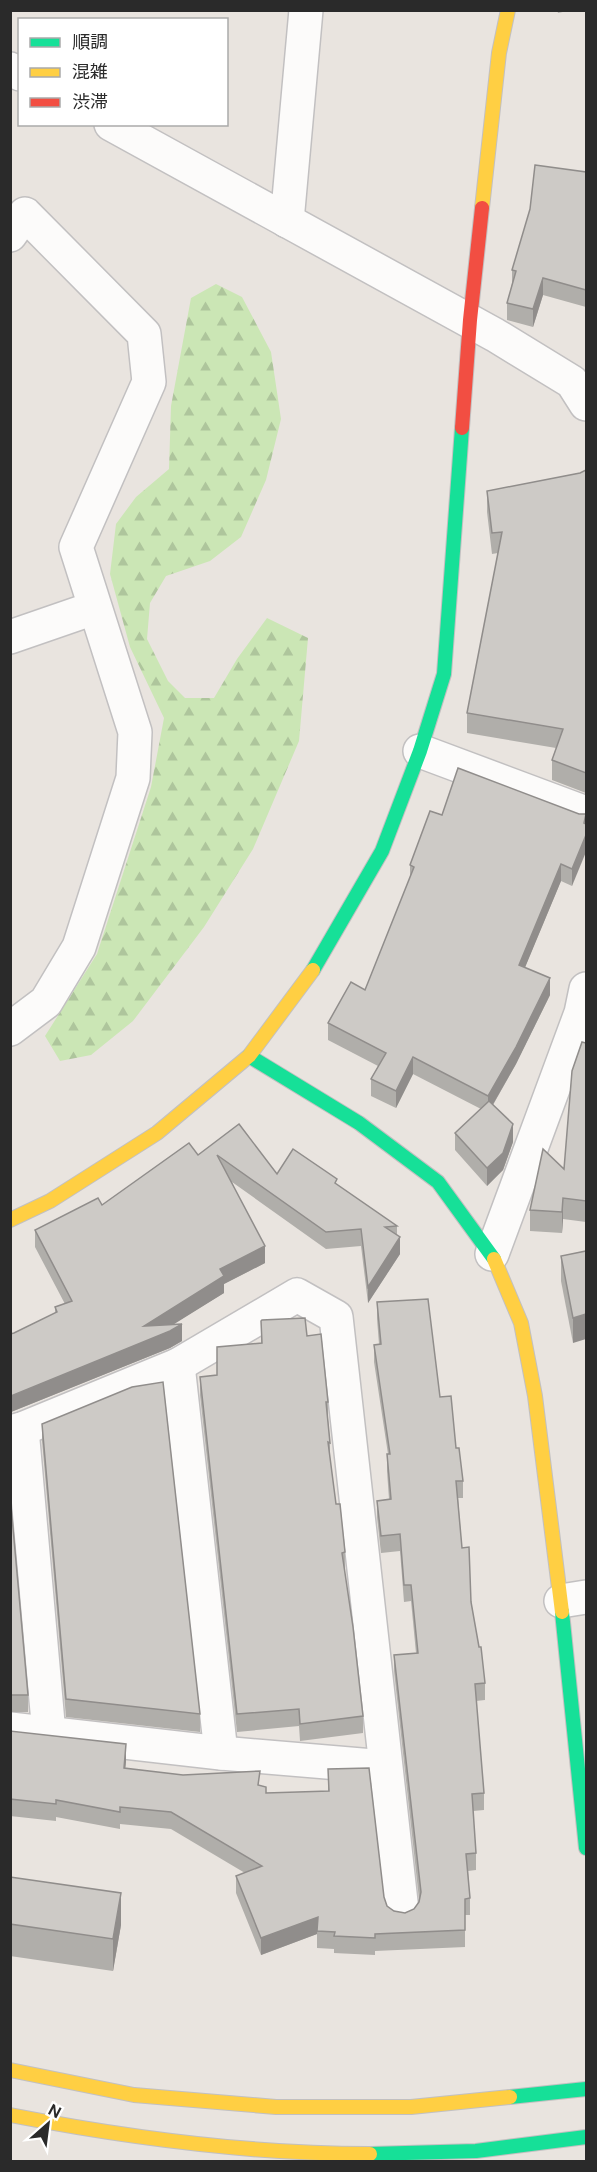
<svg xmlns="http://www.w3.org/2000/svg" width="597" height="2172" viewBox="0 0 597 2172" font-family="'DM Sans','Noto Sans JP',sans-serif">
<defs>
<pattern id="forest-firs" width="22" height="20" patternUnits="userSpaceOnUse" patternTransform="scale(1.5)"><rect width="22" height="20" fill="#cbe6b5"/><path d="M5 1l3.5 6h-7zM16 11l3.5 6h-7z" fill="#aec59c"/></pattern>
</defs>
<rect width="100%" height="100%" fill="#e9e4df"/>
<polygon fill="url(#forest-firs)" points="216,284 242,297 271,352 281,419 266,480 241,537 210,561 166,576 150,603 147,639 168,681 185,698 214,698 237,659 267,618 308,638 299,741 253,849 204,927 133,1021 91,1055 60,1061 45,1036 97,954 151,787 164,718 130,647 110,574 116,524 136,497 169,469 171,406 191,298"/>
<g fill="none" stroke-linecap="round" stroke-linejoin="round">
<defs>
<g id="street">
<polyline points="10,69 20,74"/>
<polyline points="111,124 495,335 572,382 586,404"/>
<polyline points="287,221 306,10"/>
<polyline points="10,235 25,214 144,334 149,382 76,547 135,732 133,778 79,947 46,1002 10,1029"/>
<polyline points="10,637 94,608"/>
<polyline points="420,751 586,813"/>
<polyline points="492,1254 581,1013 586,989"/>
<polyline points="178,1365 221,1753"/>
<polyline points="22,1429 49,1734"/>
<polyline points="10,1432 22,1429 178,1365 297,1295 336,1317 402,1911"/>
<polyline points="561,1601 586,1597"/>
<polyline points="10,1729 221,1753 385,1767"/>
</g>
<g id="fast">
<polyline points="313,970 382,851 420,751 444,674 462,428"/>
<polyline points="249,1056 359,1123 438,1182 494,1259"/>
<polyline points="562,1612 586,1848"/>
<polyline points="510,2097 586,2089"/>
<polyline points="370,2154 476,2151 586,2137"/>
</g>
<g id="slow">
<polyline points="482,208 499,53 508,10"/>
<polyline points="10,1220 50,1201 157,1133 249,1056 313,970"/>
<polyline points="494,1259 521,1323 535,1396 562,1612"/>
<polyline points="10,2070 134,2095 276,2107 411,2107 510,2097"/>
<path d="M10,2115c119,23 239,39 360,39"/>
</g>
<polyline id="jam" points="462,428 470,320 482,208"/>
</defs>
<use href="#street" stroke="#c2c0c1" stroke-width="36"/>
<use href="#fast" stroke="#c2c0c1" stroke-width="16"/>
<use href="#slow" stroke="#c2c0c1" stroke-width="16"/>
<use href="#jam" stroke="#c2c0c1" stroke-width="16"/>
<use href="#street" stroke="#fcfbfa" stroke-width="33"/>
<use href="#fast" stroke="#16e098" stroke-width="14"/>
<use href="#slow" stroke="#ffcf43" stroke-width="14"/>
<use href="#jam" stroke="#f24e42" stroke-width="14"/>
</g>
<g fill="#b0aeaa">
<polygon points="557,10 572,10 558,13"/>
<polygon points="586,172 586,307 543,295 533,327 507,320 507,303 512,284 512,270"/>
<polygon points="586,470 586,793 552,780 552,760 556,748 467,733 467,713 498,553 492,554 487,512 487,491 580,473"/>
<polygon points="579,814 572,886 561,881 525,967 550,995 516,1064 493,1105 513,1142 503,1170 487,1186 455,1150 455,1133 481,1109 413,1074 396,1108 371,1096 371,1079 378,1066 328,1040 328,1023 365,990 410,878 410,865 442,815"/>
<polygon points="586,1043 586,1222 563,1219 562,1233 530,1231 530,1210 564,1169"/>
<polygon points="239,1124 277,1174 337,1185 397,1226 397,1235 400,1254 368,1303 361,1246 326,1249 232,1182 265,1263 224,1284 224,1293 173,1324 182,1341 170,1348 11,1412 10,1334 14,1333 55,1313 55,1307 65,1304 35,1247 35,1230 102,1205 198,1155"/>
<polygon points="586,1251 573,1343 561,1281 561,1256"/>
<polygon points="377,1302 440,1397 456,1448 463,1481 463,1498 458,1498 462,1548 485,1683 485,1700 476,1701 484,1793 484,1810 473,1811 476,1853 476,1870 468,1871 470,1898 470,1915 465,1915 465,1947 375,1951 375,1955 334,1953 334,1949 317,1948 317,1934 261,1955 236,1893 236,1876 245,1873 171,1829 120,1824 120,1829 56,1817 56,1821 10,1816 10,1731 126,1761 125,1768 260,1786 266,1793 328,1791 328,1769 387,1906 394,1911 405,1913 414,1909 419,1902 419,1899 394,1671 394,1655 416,1653 411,1601 404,1602 400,1551 381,1553 377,1517 377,1501 389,1499 387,1471 387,1454 388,1454 374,1362 374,1345 379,1344 377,1319"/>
<polygon points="261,1321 307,1336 328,1402 328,1419 330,1443 330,1460 336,1504 345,1552 345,1570 344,1570 363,1716 363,1733 300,1741 299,1726 237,1732 200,1395 200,1377 217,1375 261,1344"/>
<polygon points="42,1424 200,1714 200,1732 66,1717 42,1441"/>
<polygon points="10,1495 28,1695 28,1712 10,1712"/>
<polygon points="10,1877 121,1925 113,1971 10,1956"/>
</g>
<g fill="#908d8b">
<polygon points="543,278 543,295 533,327 533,309"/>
<polygon points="586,835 586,852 572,886 572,869"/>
<polygon points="561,864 561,881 519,982 519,965"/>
<polygon points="550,978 550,995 516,1064 488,1113 488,1096"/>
<polygon points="413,1057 413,1074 396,1108 396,1091"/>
<polygon points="513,1124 513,1142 503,1170 487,1186 487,1168"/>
<polygon points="563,1198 563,1219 562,1233 562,1212"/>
<polygon points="400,1237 400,1254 368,1303 368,1287"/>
<polygon points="265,1246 265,1263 224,1284 224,1293 147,1341 182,1324 182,1341 170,1348 11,1412 11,1396 144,1326 220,1269"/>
<polygon points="586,1314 586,1339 573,1343 573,1318"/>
<polygon points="126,1744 126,1761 124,1785 124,1768"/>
<polygon points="121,1893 121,1925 113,1971 113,1939"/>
<polygon points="318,1917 317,1934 261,1955 261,1938"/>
</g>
<g fill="#cdcac6" stroke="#908d8b" stroke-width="1.5">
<polygon points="535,165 586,172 586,290 543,278 533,309 507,303 516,271 512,270 530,209"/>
<polygon points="586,470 586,773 552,760 563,729 467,713 502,532 492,533 487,491 580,473"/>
<polygon points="458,768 579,814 586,814 584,823 586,824 586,835 572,869 561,864 519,965 550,978 516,1047 488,1096 413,1057 396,1091 371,1079 386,1053 328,1023 351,982 365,990 414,867 410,865 430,811 442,815"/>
<polygon points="582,1042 586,1043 586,1201 563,1198 562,1212 530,1210 543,1149 564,1169 572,1071"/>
<polygon points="489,1101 513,1124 503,1153 487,1168 455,1133"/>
<polygon points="239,1124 277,1174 293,1149 337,1179 335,1183 397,1226 385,1227 400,1237 368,1287 361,1229 326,1232 217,1155 265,1246 220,1269 224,1276 144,1326 182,1324 170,1331 11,1396 10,1334 14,1333 57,1312 55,1307 72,1301 35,1230 98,1198 102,1205 189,1143 198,1155"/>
<polygon points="586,1251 586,1314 573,1318 561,1256"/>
<polygon points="428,1299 440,1397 451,1396 456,1448 459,1448 463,1481 456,1481 462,1548 469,1547 471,1602 479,1647 481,1647 485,1683 475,1684 484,1793 472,1794 476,1853 466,1854 470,1898 465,1899 465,1930 375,1934 375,1938 334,1936 335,1932 317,1931 318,1917 261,1938 236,1876 262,1866 171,1812 120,1807 120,1812 56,1800 56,1804 10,1799 10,1731 126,1744 124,1768 183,1775 260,1771 258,1785 266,1787 266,1793 329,1791 328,1769 369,1768 384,1897 387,1906 394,1911 405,1913 414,1909 419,1902 421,1892 394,1655 418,1653 411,1585 404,1585 400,1534 381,1536 377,1501 391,1499 387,1454 390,1454 374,1345 381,1344 377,1302"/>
<polygon points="305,1318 307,1336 321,1334 328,1402 326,1402 330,1443 328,1442 336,1504 340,1504 345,1552 342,1553 353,1627 363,1716 300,1724 299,1709 237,1714 200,1377 217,1375 217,1347 262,1343 261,1321 262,1320"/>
<polygon points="163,1382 200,1714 66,1699 42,1424 132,1387"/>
<polygon points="10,1495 28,1695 10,1695"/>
<polygon points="10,1877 121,1893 113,1939 10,1924"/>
</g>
<rect width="597" height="2172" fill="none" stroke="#2a2a2a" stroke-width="24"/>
<rect x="18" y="18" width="210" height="108" fill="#ffffff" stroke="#aaaaaa" stroke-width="1.5"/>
<rect x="30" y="38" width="30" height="9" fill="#16e098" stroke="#aaaaaa" stroke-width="1.5"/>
<text x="72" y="48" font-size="18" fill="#2a2a2a">順調</text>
<rect x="30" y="68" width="30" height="9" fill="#ffcf43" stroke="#aaaaaa" stroke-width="1.5"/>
<text x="72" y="78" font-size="18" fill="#2a2a2a">混雑</text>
<rect x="30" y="98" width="30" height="9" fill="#f24e42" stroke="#aaaaaa" stroke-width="1.5"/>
<text x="72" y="108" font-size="18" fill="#2a2a2a">渋滞</text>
<g transform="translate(48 2124) rotate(28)" stroke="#ffffff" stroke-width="4.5" paint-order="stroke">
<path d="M0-4.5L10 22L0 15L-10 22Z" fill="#2a2a2a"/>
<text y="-9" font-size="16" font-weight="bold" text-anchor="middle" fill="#2a2a2a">N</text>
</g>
</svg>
